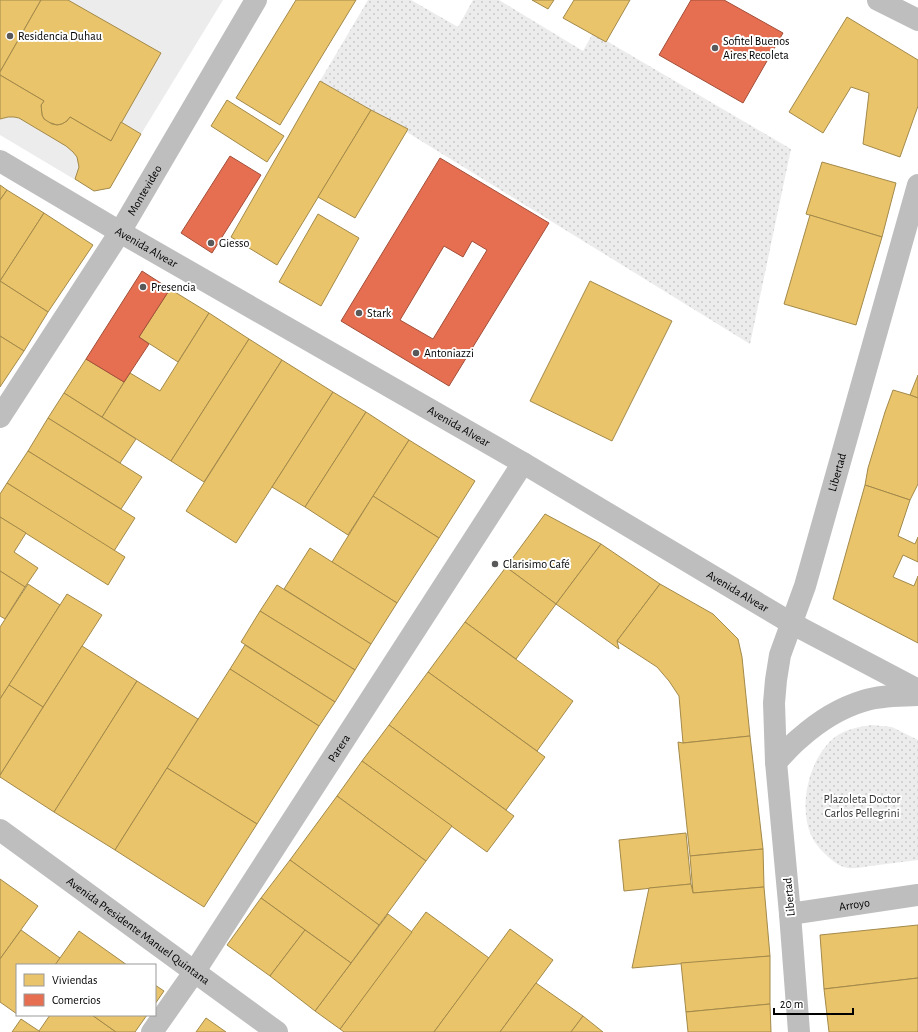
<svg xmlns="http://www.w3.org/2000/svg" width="918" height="1032" viewBox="0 0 918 1032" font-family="'Alegreya Sans',sans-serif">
<defs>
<pattern id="park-dots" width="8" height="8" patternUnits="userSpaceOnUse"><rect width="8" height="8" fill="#ececec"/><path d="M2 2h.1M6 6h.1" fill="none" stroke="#c9c9c9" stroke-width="1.8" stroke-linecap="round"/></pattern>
</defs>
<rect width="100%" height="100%" fill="#fff"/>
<g fill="url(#park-dots)">
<polygon points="368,0 411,0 458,27 473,0 499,0 583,51 593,33 791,149 750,344 371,110 320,81"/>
<path d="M872,725l20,2 26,13v120c-16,2 -32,4 -48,6 -7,1 -15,3 -22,2 -8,-1 -17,-8 -23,-14 -5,-5 -11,-12 -14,-19 -13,-30 -2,-77 24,-98 11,-8 24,-10 37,-12z"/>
</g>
<polygon fill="#ececec" points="41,0 223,0 141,134 110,188 94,191 0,135 0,72"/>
<g fill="#e9c46a" stroke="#a3894a">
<polygon points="0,0 41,0 0,72"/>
<polygon points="41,0 68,0 161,53 111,141 70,117 67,121 62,124 57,125 48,122 44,119 42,115 41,105 44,101 0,75 0,72"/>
<polygon points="296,0 356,0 280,125 236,98"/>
<polygon points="532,0 554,0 548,9"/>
<polygon points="574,0 630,0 606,42 563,18"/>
<polygon points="847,17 918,60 918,106 900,157 863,144 869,93 851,87 823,133 789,112"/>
<polygon points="0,75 44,101 41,105 42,115 44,119 52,124 57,125 62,124 67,121 70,117 111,141 121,122 141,134 110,188 94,191 75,179 79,167 77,157 73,152 66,146 19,118 14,117 8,117 0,119"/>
<polygon points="320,81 371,110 277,265 231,237"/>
<polygon points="227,100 284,136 267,162 211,126"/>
<polygon points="371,110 408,129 355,218 318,197"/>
<polygon points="822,162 896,183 882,237 806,214"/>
<polygon points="0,185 7,190 0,200"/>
<polygon points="7,190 44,213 0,281 0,200"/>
<polygon points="44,213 93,245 48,312 0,281"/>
<polygon points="318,214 359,238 321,306 279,282"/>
<polygon points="810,215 882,237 856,325 784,304"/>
<polygon points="0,281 48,312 24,351 0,336"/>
<polygon points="590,281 672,321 612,441 530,401"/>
<polygon points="170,289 209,313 178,362 139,337"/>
<polygon points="209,313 249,339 171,461 102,417 130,373 160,391"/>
<polygon points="0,336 24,351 0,387"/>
<polygon points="249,339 282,360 204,482 171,461"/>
<polygon points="86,359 124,382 102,417 64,393"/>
<polygon points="282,360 333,392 236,543 186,511"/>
<polygon points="918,375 918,398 910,395"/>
<polygon points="893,390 910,395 918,398 918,484 910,500 865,485 868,468 885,412"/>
<polygon points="333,392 366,412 305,507 272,487"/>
<polygon points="64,393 136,439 120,463 48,418"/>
<polygon points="366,412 409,440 348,535 305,507"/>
<polygon points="48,418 142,477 121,509 28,451"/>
<polygon points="409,440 475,481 439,538 373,496"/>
<polygon points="28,451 135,518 114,551 7,483"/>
<polygon points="7,483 125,557 108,585 0,517 0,494"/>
<polygon points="865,485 910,500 898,536 915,544 918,537 918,562 903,555 893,577 914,586 918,576 918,643 833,599"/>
<polygon points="373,496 439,538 397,603 332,562"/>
<polygon points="545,514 601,544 556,604 506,567"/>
<polygon points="0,517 26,533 14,552 38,568 25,587 0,571"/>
<polygon points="601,544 660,584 617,641 619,649 556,604"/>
<polygon points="310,548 397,603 371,644 284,589"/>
<polygon points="506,567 556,604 516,659 465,622"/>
<polygon points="0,571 25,587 5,619 0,616"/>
<polygon points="28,584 60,605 0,699 0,627"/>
<polygon points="660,584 713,614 738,639 742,657 750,736 683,743 679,696 669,681 657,667 617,641"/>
<polygon points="277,585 371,644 355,670 260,611"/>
<polygon points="67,594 102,615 43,707 9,685"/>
<polygon points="260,611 355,670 335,702 241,642"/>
<polygon points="465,622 573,701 537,751 428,672"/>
<polygon points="245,645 335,702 319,726 230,669"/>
<polygon points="82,646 137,681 54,812 0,777 0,775"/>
<polygon points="230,669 319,726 257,824 167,768"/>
<polygon points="428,672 545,757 506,810 389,725"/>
<polygon points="137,681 198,719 115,850 54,812"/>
<polygon points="9,685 43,707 0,775 0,699"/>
<polygon points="389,725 514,816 487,852 362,761"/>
<polygon points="750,736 763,849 690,856 678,742 683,743"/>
<polygon points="362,761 452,826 426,861 337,796"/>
<polygon points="167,768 257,824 204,907 115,850"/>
<polygon points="337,796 426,861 379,925 290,860"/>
<polygon points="686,833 691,884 624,891 619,840"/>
<polygon points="763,849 764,887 693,893 690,856"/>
<polygon points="290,860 379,925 351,963 261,898"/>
<polygon points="0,879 38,906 0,959"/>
<polygon points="691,884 693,893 764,887 770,956 632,968 649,888"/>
<polygon points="261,898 305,930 270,976 227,945"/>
<polygon points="426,912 489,958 434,1032 344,1032 340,1029"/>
<polygon points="388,914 412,932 340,1029 315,1011"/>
<polygon points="918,925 918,978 824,989 820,935"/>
<polygon points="510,929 553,960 500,1032 434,1032"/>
<polygon points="21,930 60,958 55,965 17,965 17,1014 0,1002 0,959"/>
<polygon points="305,930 351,963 315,1011 270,976"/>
<polygon points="79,931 127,965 55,965"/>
<polygon points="770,956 770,1004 686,1012 681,963"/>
<polygon points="918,978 918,1032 829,1032 824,989"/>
<polygon points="536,983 583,1016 571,1032 500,1032"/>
<polygon points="155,985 164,991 155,1004"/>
<polygon points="770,1004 771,1032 688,1032 686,1012"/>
<polygon points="50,1015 92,1015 116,1032 40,1032 39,1031"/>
<polygon points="92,1015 147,1015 135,1032 116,1032"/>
<polygon points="583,1016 603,1032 571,1032"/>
<polygon points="206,1018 226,1032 196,1032"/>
<polygon points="21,1019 39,1031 40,1032 12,1032"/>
</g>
<g fill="#e76f51" stroke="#a24e39" fill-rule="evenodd">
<polygon points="691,0 724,0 783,33 743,103 659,55"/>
<polygon points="230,156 261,175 212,253 181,233"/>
<path d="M440,158l109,65 -100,163 -108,-65zM472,241l15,9 -54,89 -33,-19 44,-74 19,11z"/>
<polygon points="142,271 170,289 139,337 149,344 124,382 86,359"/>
</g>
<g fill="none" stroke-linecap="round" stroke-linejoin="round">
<g stroke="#bebebe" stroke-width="22">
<polyline points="878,0 918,20"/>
<path id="s1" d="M0,161l120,71 403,231 268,160 127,67"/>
<path id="s2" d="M0,417l120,-185 136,-232"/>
<path d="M776,762c8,-8 15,-17 24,-24 18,-16 40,-30 63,-37 18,-6 37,-5 55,-6"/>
<path id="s3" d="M0,830l277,202"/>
<path id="s4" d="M790,914l128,-19"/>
<path id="s5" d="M152,1032l43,-61 328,-508"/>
<path id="s6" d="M799,1032l-9,-118 -14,-152 -2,-59 2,-23 4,-25 25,-69 113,-401"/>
</g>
</g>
<g fill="#595959" stroke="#fff" stroke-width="1.5">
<circle cx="10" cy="36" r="4"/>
<circle cx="715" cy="48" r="4"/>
<circle cx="211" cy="243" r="4"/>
<circle cx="143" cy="287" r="4"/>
<circle cx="359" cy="313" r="4"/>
<circle cx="416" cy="353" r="4"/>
<circle cx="495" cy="564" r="4"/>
</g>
<g text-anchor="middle" stroke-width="4" stroke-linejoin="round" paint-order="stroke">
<g font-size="12" fill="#000" stroke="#fff" text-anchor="start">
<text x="18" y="40">Residencia Duhau</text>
<text x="723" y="45">Sofitel Buenos<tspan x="723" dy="14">Aires Recoleta</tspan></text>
<text x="219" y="247">Giesso</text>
<text x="151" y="291">Presencia</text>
<text x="367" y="317">Stark</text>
<text x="424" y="357">Antoniazzi</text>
<text x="503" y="568">Clarisimo Café</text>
</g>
<g font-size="12" fill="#000" stroke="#fff">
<text dy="4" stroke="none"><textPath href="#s2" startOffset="269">Montevideo</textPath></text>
<text dy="4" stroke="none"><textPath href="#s1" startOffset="170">Avenida Alvear</textPath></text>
<text dy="4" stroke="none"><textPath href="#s1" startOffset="530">Avenida Alvear</textPath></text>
<text dy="4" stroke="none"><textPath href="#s6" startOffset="570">Libertad</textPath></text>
<text dy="4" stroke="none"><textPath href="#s1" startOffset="854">Avenida Alvear</textPath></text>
<text dy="4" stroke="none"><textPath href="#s5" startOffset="340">Parera</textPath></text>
<text transform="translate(789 897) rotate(-95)" y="4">Libertad</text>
<text dy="4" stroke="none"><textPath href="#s4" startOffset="65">Arroyo</textPath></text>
<text dy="4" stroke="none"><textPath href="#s3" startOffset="171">Avenida Presidente Manuel Quintana</textPath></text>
</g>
<g font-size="12" fill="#333" stroke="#fff">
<text x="862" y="803">Plazoleta Doctor<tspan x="862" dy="14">Carlos Pellegrini</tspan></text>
</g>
</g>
<rect x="16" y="964" width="140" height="52" fill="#ffffff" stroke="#999999"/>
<rect x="24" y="974" width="20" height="12" fill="#e9c46a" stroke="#999999"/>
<text x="52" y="984" font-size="12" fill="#000000">Viviendas</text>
<rect x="24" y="994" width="20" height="12" fill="#e76f51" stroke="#999999"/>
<text x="52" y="1004" font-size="12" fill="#000000">Comercios</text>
<path d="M774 1008v6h79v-6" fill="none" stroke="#000000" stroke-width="2"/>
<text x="780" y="1008" font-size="12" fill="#000000" stroke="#ffffff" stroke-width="3" paint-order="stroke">20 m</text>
</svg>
